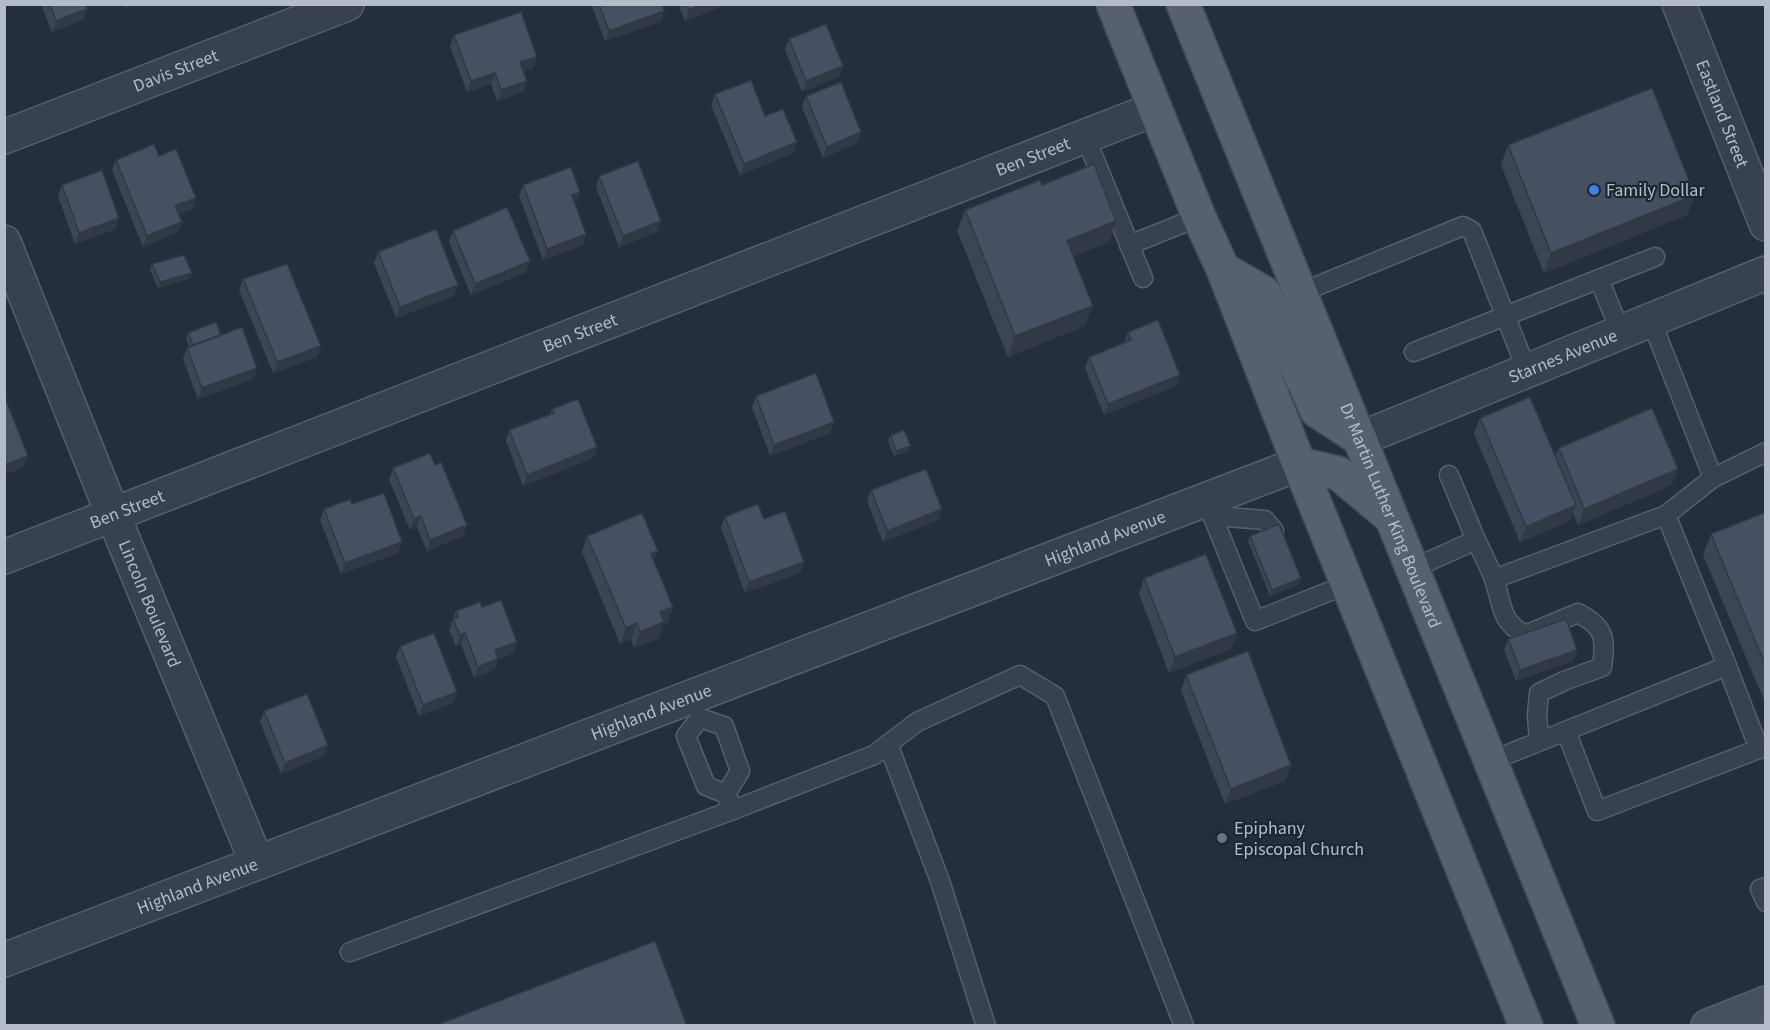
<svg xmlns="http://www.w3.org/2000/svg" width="1770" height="1030" viewBox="0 0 1770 1030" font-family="'Source Sans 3',sans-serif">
<rect width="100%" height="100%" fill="#242f3e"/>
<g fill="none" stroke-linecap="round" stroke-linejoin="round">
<defs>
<g id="lane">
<polyline points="1085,136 1143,278"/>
<polyline points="1129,245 1199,217"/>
<polyline points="1599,279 1621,333"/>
<polyline points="1300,293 1463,226 1472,231 1527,371"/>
<polyline points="1651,320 1713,478 1766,452"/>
<polyline points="1414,352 1655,257"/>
<polyline points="1449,475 1476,540"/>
<polyline points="1206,500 1255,621 1348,584"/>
<polyline points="1212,516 1265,520 1274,531"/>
<path d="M1412,569l64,-29c6,13 13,26 18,39 9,26 5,41 31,56l53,-22c27,14 28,25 24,54l-38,14 -25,12 -2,22 2,26"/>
<polyline points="1494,579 1666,515 1713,478"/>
<polyline points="700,718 724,726 740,771 726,794"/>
<polyline points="1566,731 1597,811 1759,749 1727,666"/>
<polyline points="888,744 940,881 986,1026"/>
<polyline points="1491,761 1727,666 1666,515"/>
<polyline points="733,810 874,755 917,722 1020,675 1055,696 1184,1026"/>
<polyline points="1766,887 1760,889 1766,902"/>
<polyline points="350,952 733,810 726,794 706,786 686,736 700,718"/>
</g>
<g id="street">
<path id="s1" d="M1679,4l87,220"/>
<path id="s2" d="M4,137l343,-133"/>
<path id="s3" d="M4,242l109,273 144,348"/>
<path id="s4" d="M1360,439l406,-166"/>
<path id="s5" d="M4,557l1151,-448"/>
<path id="s6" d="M4,960l1295,-496"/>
</g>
<polyline id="secondary" points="1708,1026 1766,1003"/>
<g id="primary">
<polyline points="1113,4 1199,217 1223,269 1299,464 1526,1026"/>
<path id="s7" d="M1183,4l415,1022"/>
<polyline points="1223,269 1264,293 1317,411 1360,439"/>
<polyline points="1299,464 1338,473 1387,514"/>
</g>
</defs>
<use href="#lane" stroke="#565f6c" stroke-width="21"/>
<use href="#street" stroke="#565f6c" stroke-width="36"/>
<use href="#secondary" stroke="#565f6c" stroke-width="36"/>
<use href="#primary" stroke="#414a57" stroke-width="36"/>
<use href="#lane" stroke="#38414e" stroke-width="18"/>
<use href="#street" stroke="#38414e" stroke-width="33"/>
<use href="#secondary" stroke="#465061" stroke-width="33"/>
<use href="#primary" stroke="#56606e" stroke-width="33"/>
</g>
<g fill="#3b4654">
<polygon points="41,4 86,4 83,20 52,32"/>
<polygon points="591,4 662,4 664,11 660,22 605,41"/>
<polygon points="678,4 728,4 685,21"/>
<polygon points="1762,4 1766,4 1766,14"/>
<polygon points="454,35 537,57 533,68 524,71 527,81 523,92 497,101 491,84 467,92 450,46"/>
<polygon points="789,39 843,66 839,77 802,92 785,50"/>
<polygon points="715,94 765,116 797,142 793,153 740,175 711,105"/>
<polygon points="806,96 857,143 823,158 802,107"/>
<polygon points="1508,145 1695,195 1687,215 1544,273 1501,165"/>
<polygon points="159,156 196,198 192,209 179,214 182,222 178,232 143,247 112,170 116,160"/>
<polygon points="599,176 657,232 619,247 596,187"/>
<polygon points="62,185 115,229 75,244 58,196"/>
<polygon points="523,185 580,192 576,202 575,203 583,245 543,260 519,196"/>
<polygon points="1042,185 1116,221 1109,242 1073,256 1085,326 1008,357 957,231 965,210"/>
<polygon points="453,231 526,272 471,295 449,242"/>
<polygon points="378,252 454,296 396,318 374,263"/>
<polygon points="152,264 192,273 190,278 158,288 150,270"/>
<polygon points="243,279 317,357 273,373 239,290"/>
<polygon points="1128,332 1180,375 1176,386 1104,415 1085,368 1089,357 1124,343"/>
<polygon points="188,333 221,335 257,368 253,379 198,399 183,359 187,348 189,347 186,339"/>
<polygon points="756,396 834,422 830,433 770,456 752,407"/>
<polygon points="552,409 597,447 593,458 523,486 506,441 509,430 550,414"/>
<polygon points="1480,418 1555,456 1559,448 1672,485 1578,525 1573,513 1570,521 1520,542 1474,434"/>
<polygon points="891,435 909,451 894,456 888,440"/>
<polygon points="393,468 463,536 427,551 417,527 410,530 389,479"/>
<polygon points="871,490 938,520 883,542 867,501"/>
<polygon points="352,504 398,553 341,574 320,520 324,509"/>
<polygon points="1766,512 1766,705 1703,555 1711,534"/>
<polygon points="725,517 764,519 804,562 800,573 745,593 721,528"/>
<polygon points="587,536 654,561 668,623 663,624 659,638 634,648 631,639 620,644 582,552"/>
<polygon points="1250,536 1301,578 1299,584 1270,596 1248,541"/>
<polygon points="1144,578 1237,633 1231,649 1169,673 1139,594"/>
<polygon points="482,607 517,642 513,653 498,659 494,670 474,678 461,644 456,646 449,630 456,611"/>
<polygon points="1508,639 1577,650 1573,661 1516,681 1504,650"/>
<polygon points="400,646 457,692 453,703 419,716 396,657"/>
<polygon points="1186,675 1291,765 1285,781 1225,804 1181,691"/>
<polygon points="264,711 328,745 324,756 281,774 260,722"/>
</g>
<g fill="#303945">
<polygon points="126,4 136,4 124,9"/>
<polygon points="703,4 728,4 685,21 689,10"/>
<polygon points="87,9 83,20 52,32 56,21"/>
<polygon points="664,11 660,22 605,41 609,31"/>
<polygon points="537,57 533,68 516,73 520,62"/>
<polygon points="843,66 839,77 802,92 806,81"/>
<polygon points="495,73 491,84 467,92 471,81"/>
<polygon points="527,81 523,92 497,101 501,90"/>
<polygon points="861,132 857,143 823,158 827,147"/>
<polygon points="797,142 793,153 740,175 744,164"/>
<polygon points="580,192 576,202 568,206 572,195"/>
<polygon points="1695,195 1687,215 1544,273 1551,253"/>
<polygon points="196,198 192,209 171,217 175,206"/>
<polygon points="119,218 115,229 75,244 79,233"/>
<polygon points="661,221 657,232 619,247 623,236"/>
<polygon points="1116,221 1109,242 1059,262 1067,241"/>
<polygon points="182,222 178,232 143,247 147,236"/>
<polygon points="586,234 583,245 543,260 547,249"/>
<polygon points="530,261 526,272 471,295 475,284"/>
<polygon points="192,273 190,278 158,288 160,282"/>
<polygon points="458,285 454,296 396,318 400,307"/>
<polygon points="1093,306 1085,326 1008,357 1015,336"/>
<polygon points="321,346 317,357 273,373 277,362"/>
<polygon points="257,368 253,379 198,399 202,388"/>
<polygon points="1180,375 1176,386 1104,415 1108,404"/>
<polygon points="834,422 830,433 770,456 774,445"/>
<polygon points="911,446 909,451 894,456 896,451"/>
<polygon points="597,447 593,458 523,486 527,475"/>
<polygon points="28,456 24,467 4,475 4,465"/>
<polygon points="1678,469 1672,485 1578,525 1584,509"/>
<polygon points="1576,505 1570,521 1520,542 1526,527"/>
<polygon points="942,509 938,520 883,542 887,531"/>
<polygon points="421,516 417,527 410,530 414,519"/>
<polygon points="467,525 463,536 427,551 430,540"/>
<polygon points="402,542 398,553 341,574 345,563"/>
<polygon points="658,551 652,567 651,554"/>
<polygon points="804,562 800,573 745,593 749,582"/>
<polygon points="1301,578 1299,584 1270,596 1272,590"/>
<polygon points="673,607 668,623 663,624 659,638 634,648 640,632 660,612"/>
<polygon points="637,623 631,639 620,644 626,628"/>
<polygon points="465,633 461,644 456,646 460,635"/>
<polygon points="1237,633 1231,649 1169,673 1175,657"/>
<polygon points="517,642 513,653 491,661 495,650"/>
<polygon points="1577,650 1573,661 1516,681 1520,670"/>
<polygon points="498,659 494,670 474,678 478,667"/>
<polygon points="457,692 453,703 419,716 423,705"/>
<polygon points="328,745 324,756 281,774 285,763"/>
<polygon points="1291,765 1285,781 1225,804 1231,789"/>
</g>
<g fill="#455162" stroke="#303945" stroke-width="1.5">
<polygon points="50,4 86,4 87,9 56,21"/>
<polygon points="599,4 662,4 664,11 609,31"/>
<polygon points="686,4 703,4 689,10"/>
<polygon points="521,12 537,57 520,62 527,81 501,90 495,73 471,81 454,35"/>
<polygon points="826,24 843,66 806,81 789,39"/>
<polygon points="751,80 765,116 783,109 797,142 744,164 715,94"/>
<polygon points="841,82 861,132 827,147 806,96"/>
<polygon points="1652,88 1695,195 1551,253 1508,145"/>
<polygon points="154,144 159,156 176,149 196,198 175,206 182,222 147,236 116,160"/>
<polygon points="638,161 661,221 623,236 599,176"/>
<polygon points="1094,164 1116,221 1067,241 1093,306 1015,336 965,210 1040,180 1042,185"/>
<polygon points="571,167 580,192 572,195 586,234 547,249 523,185"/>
<polygon points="102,170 119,218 79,233 62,185"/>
<polygon points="507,207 530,261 475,284 453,231"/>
<polygon points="436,229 458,285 400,307 378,252"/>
<polygon points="184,255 192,273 160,282 152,264"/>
<polygon points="287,264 321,346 277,362 243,279"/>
<polygon points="1158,320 1180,375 1108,404 1089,357 1131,340 1128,332"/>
<polygon points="216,322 221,335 193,345 188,333"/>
<polygon points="242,327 257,368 202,388 187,348"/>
<polygon points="816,373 834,422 774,445 756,396"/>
<polygon points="4,395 28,456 4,465"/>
<polygon points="1530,397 1576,505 1526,527 1480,418"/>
<polygon points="578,399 597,447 527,475 509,430 554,413 552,409"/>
<polygon points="1652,408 1678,469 1584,509 1559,448"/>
<polygon points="904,430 911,446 896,451 891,435"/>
<polygon points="430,453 435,465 441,462 467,525 430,540 421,516 414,519 393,468"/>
<polygon points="926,469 942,509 887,531 871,490"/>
<polygon points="384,493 402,542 345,563 324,509 350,499 352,504"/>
<polygon points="758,504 764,519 785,511 804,562 749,582 725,517"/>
<polygon points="1766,512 1766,667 1711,534"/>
<polygon points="642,513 658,551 651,554 673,607 660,612 664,622 640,632 637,623 626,628 587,536"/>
<polygon points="1279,524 1301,578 1272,590 1250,536"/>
<polygon points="1206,554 1237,633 1175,657 1144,578"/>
<polygon points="501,600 517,642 495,650 498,659 478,667 465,633 460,635 453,619 458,617 456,611 480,602 482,607"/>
<polygon points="1566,619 1577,650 1520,670 1508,639"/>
<polygon points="434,633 457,692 423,705 400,646"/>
<polygon points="1248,651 1291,765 1231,789 1186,675"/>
<polygon points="307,694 328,745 285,763 264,711"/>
<polygon points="655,941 687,1026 434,1026"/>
</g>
<circle fill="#3f7fe0" stroke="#1d2633" stroke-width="2" cx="1594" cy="190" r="6"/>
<circle fill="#6b7280" stroke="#1d2633" stroke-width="2" cx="1222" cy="838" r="6"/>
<g text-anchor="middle" stroke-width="4.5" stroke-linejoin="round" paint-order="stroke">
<g font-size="18" fill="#b4bcc9" stroke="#1d2633">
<text dy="6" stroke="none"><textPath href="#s2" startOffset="184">Davis Street</textPath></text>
<text dy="6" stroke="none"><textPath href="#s1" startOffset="118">Eastland Street</textPath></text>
<text dy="6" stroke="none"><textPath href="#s5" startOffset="1104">Ben Street</textPath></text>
<text dy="6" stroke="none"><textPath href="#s5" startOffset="618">Ben Street</textPath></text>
<text dy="6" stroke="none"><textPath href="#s4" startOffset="219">Starnes Avenue</textPath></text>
<text dy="6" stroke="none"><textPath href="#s5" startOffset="132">Ben Street</textPath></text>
<text dy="6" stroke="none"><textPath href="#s7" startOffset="552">Dr Martin Luther King Boulevard</textPath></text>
<text dy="6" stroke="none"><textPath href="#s6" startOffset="1179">Highland Avenue</textPath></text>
<text dy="6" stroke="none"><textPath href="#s3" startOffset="390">Lincoln Boulevard</textPath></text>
<text dy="6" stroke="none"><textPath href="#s6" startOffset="693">Highland Avenue</textPath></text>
<text dy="6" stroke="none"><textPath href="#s6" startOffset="207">Highland Avenue</textPath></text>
</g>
<g font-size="18" fill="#b4bcc9" stroke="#1d2633" text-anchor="start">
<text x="1606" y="196">Family Dollar</text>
<text x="1234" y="834">Epiphany<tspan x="1234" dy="21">Episcopal Church</tspan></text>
</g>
</g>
<rect width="1770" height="1030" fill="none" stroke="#b4bcc9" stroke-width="12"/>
</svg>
